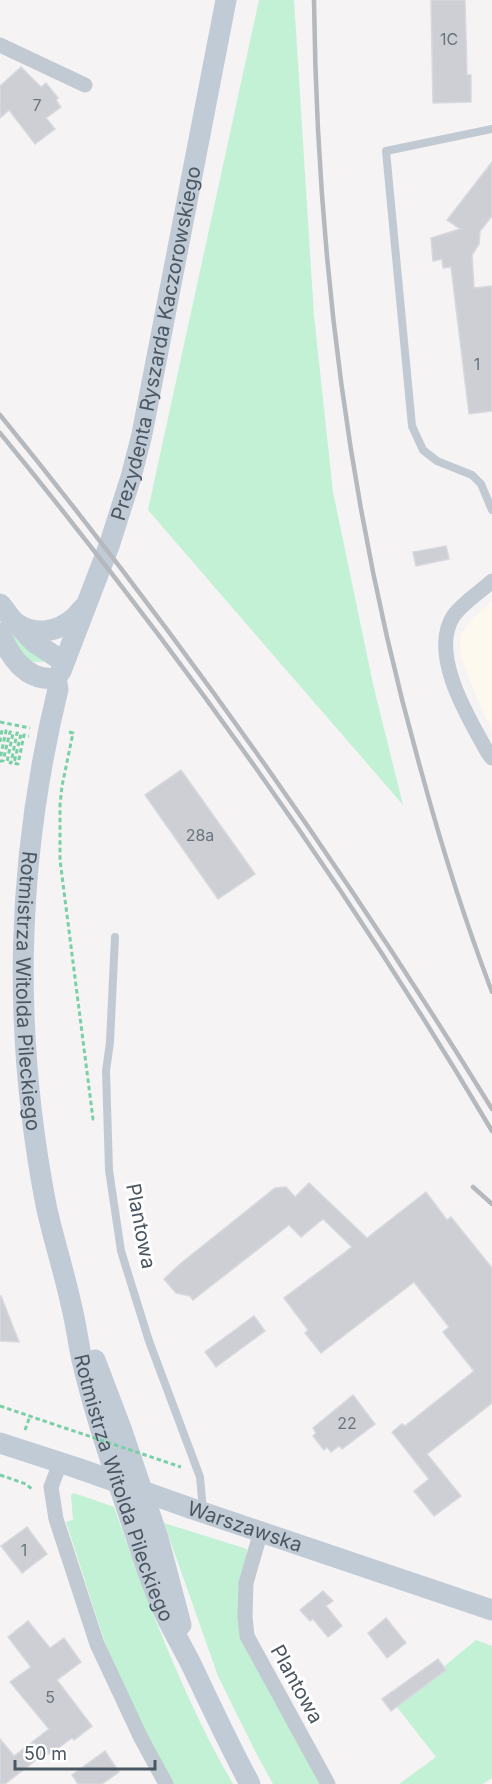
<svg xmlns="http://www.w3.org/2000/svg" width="492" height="1784" viewBox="0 0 492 1784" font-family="Inter,sans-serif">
<rect width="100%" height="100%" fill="#f5f3f3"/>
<polygon fill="#fdf9ef" points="492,601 492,730 479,704 461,657 460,636 471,620"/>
<g fill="#c3f1d5">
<polygon points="259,0 294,0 314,316 333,492 373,684 403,805 148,510"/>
<polygon points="4,627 44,661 43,662 32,662 27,660"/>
<path d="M74,1493l40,14c33,94 69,190 119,277h-62l-39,-77 -27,-64 -39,-121 7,-2 -2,-25z"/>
<polygon points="164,1523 247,1549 241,1625 324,1784 273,1784 255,1751 218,1676"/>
<polygon points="476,1640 492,1646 492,1778 483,1784 399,1784 436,1757 397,1707 425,1685 424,1683"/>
</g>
<g fill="#cdcfd5" stroke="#d7d9de" stroke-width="1.5">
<polygon points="431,0 465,0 467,75 471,75 471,102 433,103"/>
<polygon points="21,67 41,87 46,83 58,98 56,100 61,107 46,118 55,129 35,144 9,110 0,118 0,86"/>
<polygon points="492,162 492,216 480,231 479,244 472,255 474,288 492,286 492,411 469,414 451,267 443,268 442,259 433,261 431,238 460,229 447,220"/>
<polygon points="446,546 449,559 416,566 413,552"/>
<polygon points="181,770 255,874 218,899 145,795"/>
<polygon points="309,1183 367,1238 426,1192 447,1220 451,1217 492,1268 492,1403 427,1454 461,1496 434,1516 414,1491 429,1479 392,1432 402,1424 405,1426 474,1371 443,1332 449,1327 414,1282 321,1353 305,1333 308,1330 284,1298 352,1247 323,1219 301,1237 289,1225 193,1300 190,1296 176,1293 164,1279 180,1264 275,1188 286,1187 295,1197"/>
<polygon points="0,1296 1,1296 19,1342 0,1341"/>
<polygon points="254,1316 265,1331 216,1367 205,1352"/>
<polygon points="353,1395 375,1424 342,1449 339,1446 331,1452 327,1447 324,1450 313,1436 316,1433 313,1428"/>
<polygon points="27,1527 47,1554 22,1573 1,1546"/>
<polygon points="323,1591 333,1601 326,1606 342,1626 328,1637 313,1619 310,1621 300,1610"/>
<polygon points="386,1618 406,1643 387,1658 368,1633"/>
<polygon points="28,1621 50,1648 64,1638 81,1662 57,1680 92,1726 74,1740 72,1738 50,1754 49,1753 42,1759 40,1757 5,1784 0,1784 0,1739 14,1756 49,1729 10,1682 31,1667 8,1637"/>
<polygon points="438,1659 446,1670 391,1711 382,1699"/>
<polygon points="105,1751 119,1772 102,1784 78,1784 72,1775"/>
</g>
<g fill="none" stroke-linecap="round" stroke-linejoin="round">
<g stroke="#7ad0a6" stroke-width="3" stroke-dasharray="4.5 3" stroke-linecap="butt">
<polyline points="0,722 30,728"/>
<polyline points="69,732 73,733 62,786 60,805 60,860 93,1119 96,1119"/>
<polyline points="0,742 2,730 6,731 0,759"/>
<polyline points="0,761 3,761 10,732 13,733 7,762 11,763 17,733 21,734 14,763 18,764 24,735 29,736"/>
<polyline points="0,1406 50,1423"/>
<polyline points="25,1430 30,1416"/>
<polyline points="0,1475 26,1484 33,1490"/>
</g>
<g stroke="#c1cad2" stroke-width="8">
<polyline points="492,129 386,151 412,426 423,450 437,461 472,475 481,484 492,510"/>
<polyline points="115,937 110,1042 106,1071 109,1170 121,1251 149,1341 200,1477 203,1511"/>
</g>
<g stroke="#c1cad2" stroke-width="15">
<polyline points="0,45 85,85"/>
<path d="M492,581c-12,11 -28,21 -38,34 -26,38 15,104 34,138l4,5"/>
<polyline points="60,1463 51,1487 56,1519 97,1644 141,1738 166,1784"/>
<polyline points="261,1531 246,1583 245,1617 247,1636 328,1784"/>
</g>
<g stroke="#c1cbd6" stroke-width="21">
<path d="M0,604c6,6 11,17 19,21 22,13 48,4 63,-16"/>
<polyline points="18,625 35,643 64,662"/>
<path d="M0,633c10,24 27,49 56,45"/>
<path id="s1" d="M56,678l2,11c-42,174 -46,340 -12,516 7,33 18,66 25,99 5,19 7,38 11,56 13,56 32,111 50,164 9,27 17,55 29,81 9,21 21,41 31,61 19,40 37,79 58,118"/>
<path id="s2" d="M56,678l5,-7 48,-125 22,-69 11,-43 84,-434"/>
<polyline points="95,1360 122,1431 158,1538 181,1625"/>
<polyline points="0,1443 80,1469"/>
<path id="s3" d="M190,1508l302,102"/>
</g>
<g stroke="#b5b8bd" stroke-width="4.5">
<path d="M314,0c3,264 36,520 108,774 20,74 43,147 70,218"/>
<path d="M0,415c180,221 342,451 492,694"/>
<path d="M0,433c180,220 347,453 492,698"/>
<polyline points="473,1187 492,1204"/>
</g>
<polyline stroke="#7ad0a6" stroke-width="3" stroke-dasharray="4.5 3" stroke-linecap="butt" points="50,1423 181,1467"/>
<polyline stroke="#c1cbd6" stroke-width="21" points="80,1469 190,1508"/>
</g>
<g text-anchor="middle" stroke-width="6" stroke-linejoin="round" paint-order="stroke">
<g font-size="16" fill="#6b747e">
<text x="449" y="45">1C</text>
<text x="37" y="111">7</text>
<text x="477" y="370">1</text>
<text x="200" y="841">28a</text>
<text x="347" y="1429">22</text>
<text x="24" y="1556">1</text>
<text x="50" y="1703">5</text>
</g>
<g font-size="20" fill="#4a5661" stroke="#fff">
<text dy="7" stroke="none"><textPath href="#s2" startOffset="351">Prezydenta Ryszarda Kaczorowskiego</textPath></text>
<text dy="7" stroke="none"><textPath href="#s1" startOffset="316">Rotmistrza Witolda Pileckiego</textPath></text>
<text transform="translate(141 1226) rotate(79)" y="7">Plantowa</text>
<text dy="7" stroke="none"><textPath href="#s1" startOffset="825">Rotmistrza Witolda Pileckiego</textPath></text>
<text dy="7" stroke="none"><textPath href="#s3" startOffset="58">Warszawska</textPath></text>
<text transform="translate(297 1684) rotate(61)" y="7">Plantowa</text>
</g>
</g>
<path d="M15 1760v9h140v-9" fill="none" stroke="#4a5661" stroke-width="3"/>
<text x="24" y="1760" font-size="18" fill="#4a5661" stroke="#ffffff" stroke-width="4.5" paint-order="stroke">50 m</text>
</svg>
